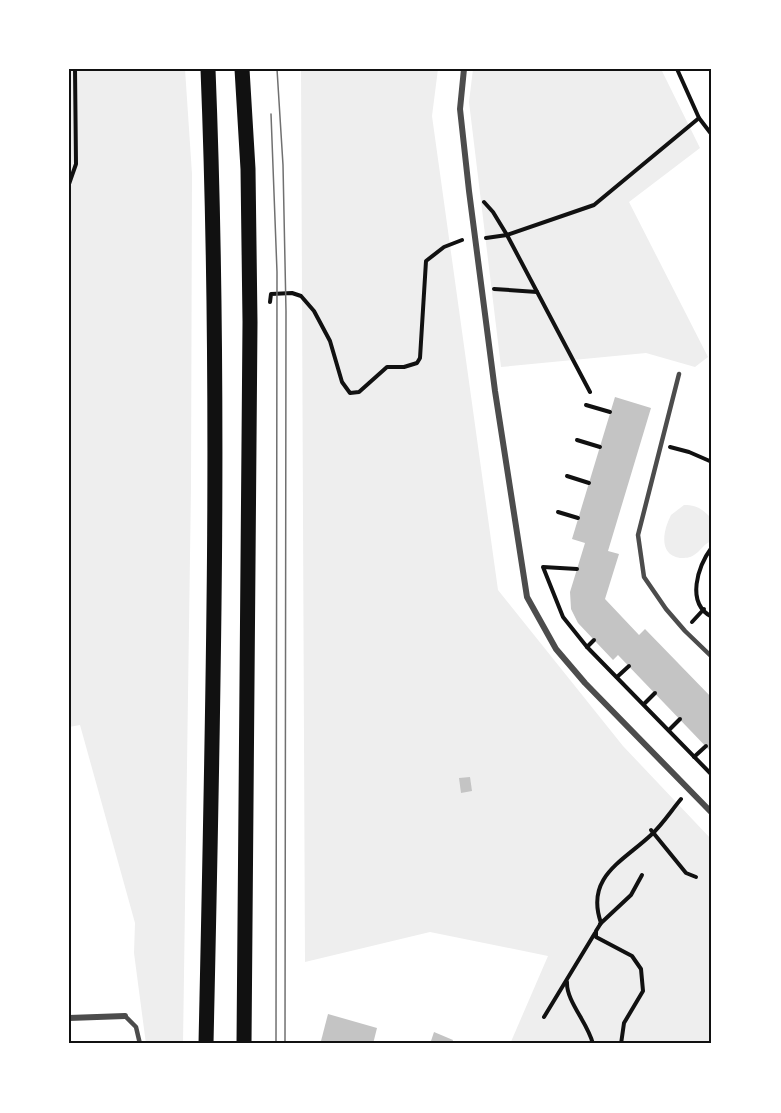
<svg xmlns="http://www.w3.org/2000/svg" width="781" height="1113" viewBox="0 0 781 1113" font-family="'Work Sans',sans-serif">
<rect width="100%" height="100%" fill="#fff"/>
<g fill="#eee">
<polygon points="69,69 185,69 192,174 191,486 183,1044 146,1044 134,953 135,923 80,725 69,727"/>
<polygon points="301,69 438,69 432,116 498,590 623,746 712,840 712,1044 510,1044 548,956 430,932 305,962"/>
<polygon points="473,69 661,69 700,148 629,202 708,357 695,367 646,353 501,367 469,102"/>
<path d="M684,505c14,0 19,5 28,14v22c-8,2 -11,10 -18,14 -4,3 -9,3 -14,3 -23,-4 -16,-29 -9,-43z"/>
</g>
<g fill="#c4c4c4">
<polygon points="615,397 651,408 608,551 619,554 605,599 639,635 645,629 712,698 712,753 618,655 613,660 578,623 571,609 570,592 585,543 572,539"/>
<polygon points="470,777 472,791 461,793 459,778"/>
<polygon points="328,1014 377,1028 373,1044 333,1044 321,1041"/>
<polygon points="434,1032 453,1040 452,1044 430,1044"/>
</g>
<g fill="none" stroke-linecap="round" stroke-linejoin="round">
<g stroke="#111" stroke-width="4">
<polyline points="677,69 699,118 712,135"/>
<polyline points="69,184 76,164 75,69"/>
<polyline points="484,202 493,212 507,235 590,392"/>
<polyline points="486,238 507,235 594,205 699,118"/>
<polyline points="494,289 537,292"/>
<polyline points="270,302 271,294 292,293 301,296 314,311 330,341 342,382 350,393 359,392 387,367 404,367 417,363 420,358 426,261 444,247 462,240"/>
<polyline points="586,405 610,412"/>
<polyline points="577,440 600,447"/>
<polyline points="670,447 689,452 712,462"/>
<polyline points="567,476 589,483"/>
<polyline points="558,512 578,518"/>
<path d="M712,547c-14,19 -27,56 0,70"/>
<polyline points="577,569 543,567 563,617 587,647 712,775"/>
<polyline points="692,622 704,609"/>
<polyline points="587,647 594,640"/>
<polyline points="617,677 629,666"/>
<polyline points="644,704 655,693"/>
<polyline points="669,730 680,719"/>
<polyline points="694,757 706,746"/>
<polyline points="651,830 686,873 696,877"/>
<polyline points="600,924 631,895 642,875"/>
<path d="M567,982c-1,19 21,41 26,62"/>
<polyline points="544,1017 595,933"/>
<path d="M621,1044l3,-21 19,-32 -2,-22 -9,-13 -36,-19v-6l5,-8c-16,-46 21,-61 50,-88 11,-10 20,-24 30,-36"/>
</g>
<g stroke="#4c4c4c" stroke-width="4.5">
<polyline points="679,374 638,535 644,577 666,609 685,631 712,657"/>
<polyline points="125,1016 136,1027 140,1044"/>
</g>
<g stroke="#4c4c4c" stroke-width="6">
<polyline points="464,69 460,109 469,191 495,391 527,597 556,649 585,683 712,813"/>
<polyline points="69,1018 125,1016"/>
</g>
<g stroke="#111" stroke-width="15">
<polyline points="242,69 248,169 250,322 244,1044"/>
<path d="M206,1044c7,-325 15,-650 2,-975"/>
</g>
<g stroke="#707070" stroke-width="1.5">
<polyline points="277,69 283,165 286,311 285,1044"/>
<polyline points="271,114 277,272 276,1044"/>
</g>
</g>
<rect width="781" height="1113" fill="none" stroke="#ffffff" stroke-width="141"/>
<rect x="70" y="70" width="640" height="972" fill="none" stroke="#111" stroke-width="2"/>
</svg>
